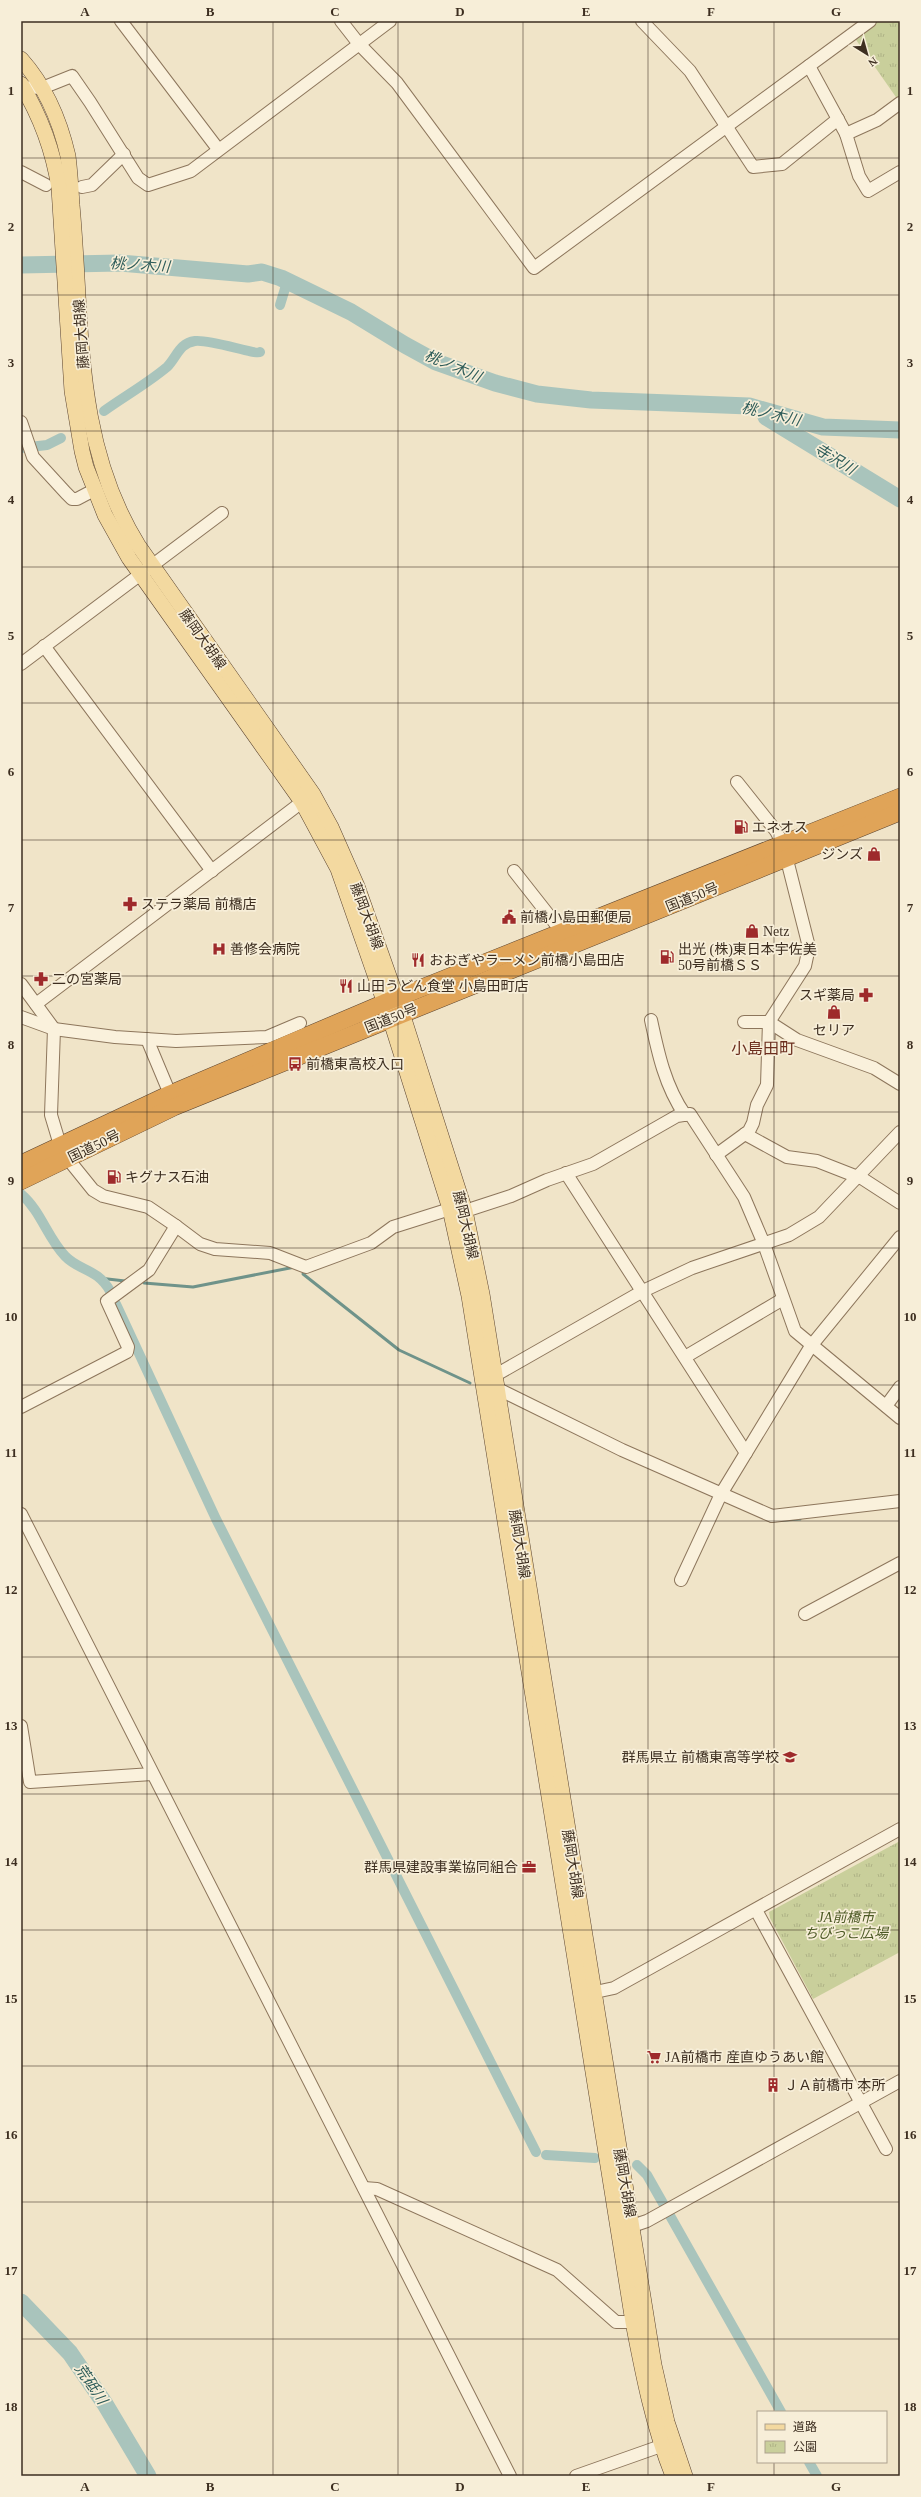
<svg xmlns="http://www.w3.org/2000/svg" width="921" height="2497" viewBox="0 0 921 2497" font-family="'Times New Roman','Noto Sans JP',serif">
<defs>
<pattern id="park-tufts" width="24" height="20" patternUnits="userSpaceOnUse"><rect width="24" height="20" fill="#c9cf9b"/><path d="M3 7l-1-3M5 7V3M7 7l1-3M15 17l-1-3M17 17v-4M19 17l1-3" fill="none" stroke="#aeb285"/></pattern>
</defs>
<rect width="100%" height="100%" fill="#f0e4c8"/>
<g fill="url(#park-tufts)">
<polygon points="877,21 900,21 900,99 898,100 854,37"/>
<polygon points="900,1841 900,1952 813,1999 770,1918 769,1912"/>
</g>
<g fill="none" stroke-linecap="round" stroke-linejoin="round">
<g stroke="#6f938a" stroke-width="3">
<polyline points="303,1274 399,1350 470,1383"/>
<polyline points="99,1278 125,1281"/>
<polyline points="144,1283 193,1287 295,1267"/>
<polyline points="770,1521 800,1519"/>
</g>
<g stroke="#a9c4bc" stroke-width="10">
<polyline points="280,305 287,282"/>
<path d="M104,411c21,-15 44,-28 63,-44 10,-10 12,-24 28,-26 16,-2 60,14 65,11"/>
<polyline points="21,448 47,445 61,438"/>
<path d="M21,1194c20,17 26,43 44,62 14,15 32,12 45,35"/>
<polyline points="116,1304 216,1519 536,2152"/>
<polyline points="546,2155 595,2158"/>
<polyline points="637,2165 647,2175 781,2412"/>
<polyline points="809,2462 817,2476"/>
</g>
<g stroke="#a9c4bc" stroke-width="17">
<polyline points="21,265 120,263 248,274 262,272 281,278 351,312 405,345 436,362 495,383 537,394 591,400 749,406 823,427 900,430"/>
<polyline points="766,417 900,499"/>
<polyline points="21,2302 70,2353 105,2404 148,2476"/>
</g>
<defs>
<g id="minor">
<polyline points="121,21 218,149"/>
<polyline points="341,21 359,44 397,83 534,268 870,21"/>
<polyline points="642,21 690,71 753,167 782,164 838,119"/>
<polyline points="809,66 846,134 859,176 868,191 900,172"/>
<polyline points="21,87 42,88 72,76 90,102 138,178 148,185 191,171 390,21"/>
<polyline points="846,134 877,120 900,103"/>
<polyline points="21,172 46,185"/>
<polyline points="82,187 92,185 124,154"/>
<polyline points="21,422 33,457 66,493 72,499 77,499 94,490"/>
<polyline points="44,646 212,871"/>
<polyline points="21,664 222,513"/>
<polyline points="514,871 562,932"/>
<polyline points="21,984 54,1029 51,1115 60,1145 68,1159 93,1190 103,1196 148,1207 176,1226 149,1270 107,1301 128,1347 127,1352 21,1407"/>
<polyline points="36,1004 302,802"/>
<polyline points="21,1017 54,1029 115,1037 176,1041 267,1037 300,1023"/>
<path d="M651,1020c7,33 14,66 34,95"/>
<polyline points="744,1022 769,1022 797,1040 874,1068 900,1084"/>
<polyline points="147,1039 170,1094"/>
<polyline points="745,1134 787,1157 817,1161 863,1179 900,1203"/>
<polyline points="716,1155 749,1131 753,1123 757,1105 767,1085 769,1022 805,966 809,947 783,844 776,831 737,782"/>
<polyline points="566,1173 746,1453"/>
<polyline points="176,1226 200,1244 215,1249 270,1253 306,1267 371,1243 393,1227 450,1209 465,1211 511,1196 547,1180 593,1164 677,1116 690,1114 744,1197 764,1244 795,1331 900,1418"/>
<polyline points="685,1357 783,1299"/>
<polyline points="494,1376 643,1291 692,1268 789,1235 819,1217 900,1132"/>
<polyline points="496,1388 622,1450 772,1516 900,1501"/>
<polyline points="886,1406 900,1387"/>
<polyline points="21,1514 510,2476"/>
<polyline points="681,1580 721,1494 811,1346 900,1237"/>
<polyline points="805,1614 900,1563"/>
<polyline points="21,1726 30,1782 152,1774"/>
<polyline points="756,1910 886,2149"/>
<polyline points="586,1994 614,1988 900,1829"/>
<polyline points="364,2188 377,2189 557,2270 616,2322 633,2322"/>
<polyline points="632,2226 647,2221 900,2081"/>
<polyline points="576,2476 661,2446"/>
</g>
<g id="major">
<path d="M21,59c25,28 39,62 47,97 2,16 3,32 4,49 11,117 1,235 66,340l175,249 18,33 26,59 45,127 63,198 17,83 172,1071 13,57 18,54"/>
<path d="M21,84c20,33 32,65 38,104l13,203 10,60 4,16 19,48 24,43 173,244 36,67 52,149 60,191 19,87 164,1026c10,52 20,104 40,154"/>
</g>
<g id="highway">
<polyline points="21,1164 170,1094 384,1003 900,797"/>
<polyline points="21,1181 174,1107 900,812"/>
</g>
</defs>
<use href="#minor" stroke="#8d765c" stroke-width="14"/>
<use href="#major" stroke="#5b4430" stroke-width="16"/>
<use href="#highway" stroke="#5b4430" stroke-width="18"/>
<use href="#minor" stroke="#faf1dc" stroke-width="12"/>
<use href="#major" stroke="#f3d9a0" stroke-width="15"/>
<use href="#highway" stroke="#e0a458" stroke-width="17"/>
</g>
<path fill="none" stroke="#3d2e20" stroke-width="1" stroke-opacity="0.55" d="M147,21v2455M273,21v2455M398,21v2455M523,21v2455M648,21v2455M774,21v2391M21,158h879M21,295h879M21,431h879M21,567h879M21,703h879M21,840h879M21,976h879M21,1112h879M21,1248h879M21,1385h879M21,1521h879M21,1657h879M21,1794h879M21,1930h879M21,2066h879M21,2202h879M21,2339h879M774,2462v14"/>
<defs>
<symbol id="fuel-bare" viewBox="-9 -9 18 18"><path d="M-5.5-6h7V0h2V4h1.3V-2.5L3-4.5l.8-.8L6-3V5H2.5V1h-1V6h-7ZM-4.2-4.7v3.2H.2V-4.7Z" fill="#9e2a2b" stroke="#f7eed8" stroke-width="2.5" paint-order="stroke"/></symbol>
<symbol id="shop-bare" viewBox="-9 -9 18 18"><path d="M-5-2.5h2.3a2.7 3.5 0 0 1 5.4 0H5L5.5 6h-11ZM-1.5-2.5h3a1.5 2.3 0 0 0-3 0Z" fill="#9e2a2b" stroke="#f7eed8" stroke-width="2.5" paint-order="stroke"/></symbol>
<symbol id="pharmacy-bare" viewBox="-9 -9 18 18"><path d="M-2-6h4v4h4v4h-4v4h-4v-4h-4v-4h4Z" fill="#9e2a2b" stroke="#f7eed8" stroke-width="2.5" paint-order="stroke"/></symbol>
<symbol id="civic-bare" viewBox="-9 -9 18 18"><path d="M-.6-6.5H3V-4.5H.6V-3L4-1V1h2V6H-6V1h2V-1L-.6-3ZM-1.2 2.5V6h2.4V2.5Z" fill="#9e2a2b" stroke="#f7eed8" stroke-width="2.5" paint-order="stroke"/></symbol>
<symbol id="hospital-bare" viewBox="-9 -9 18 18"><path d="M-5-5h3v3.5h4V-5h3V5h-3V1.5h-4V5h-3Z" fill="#9e2a2b" stroke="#f7eed8" stroke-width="2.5" paint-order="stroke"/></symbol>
<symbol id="restaurant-bare" viewBox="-9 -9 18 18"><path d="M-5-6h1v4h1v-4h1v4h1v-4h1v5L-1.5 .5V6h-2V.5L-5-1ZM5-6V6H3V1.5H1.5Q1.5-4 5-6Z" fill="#9e2a2b" stroke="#f7eed8" stroke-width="2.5" paint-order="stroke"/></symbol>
<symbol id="bus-bare" viewBox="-9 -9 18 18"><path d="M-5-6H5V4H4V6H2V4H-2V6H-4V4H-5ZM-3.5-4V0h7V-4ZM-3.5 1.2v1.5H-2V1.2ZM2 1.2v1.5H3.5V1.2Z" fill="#9e2a2b" stroke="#f7eed8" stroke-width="2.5" paint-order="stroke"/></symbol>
<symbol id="school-bare" viewBox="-9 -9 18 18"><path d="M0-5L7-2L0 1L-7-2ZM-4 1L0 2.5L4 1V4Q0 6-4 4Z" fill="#9e2a2b" stroke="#f7eed8" stroke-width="2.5" paint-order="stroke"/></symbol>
<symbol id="office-bare" viewBox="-9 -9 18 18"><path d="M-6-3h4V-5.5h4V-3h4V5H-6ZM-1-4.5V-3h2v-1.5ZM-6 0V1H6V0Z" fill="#9e2a2b" stroke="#f7eed8" stroke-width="2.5" paint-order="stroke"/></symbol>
<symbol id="supermarket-bare" viewBox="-9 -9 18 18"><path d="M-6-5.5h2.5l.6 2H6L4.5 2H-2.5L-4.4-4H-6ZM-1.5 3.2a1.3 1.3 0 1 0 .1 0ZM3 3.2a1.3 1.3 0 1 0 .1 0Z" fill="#9e2a2b" stroke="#f7eed8" stroke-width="2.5" paint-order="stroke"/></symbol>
<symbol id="building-bare" viewBox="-9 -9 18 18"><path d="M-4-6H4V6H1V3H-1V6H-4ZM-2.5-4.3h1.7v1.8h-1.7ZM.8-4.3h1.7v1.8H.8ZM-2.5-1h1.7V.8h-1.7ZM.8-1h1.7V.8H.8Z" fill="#9e2a2b" stroke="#f7eed8" stroke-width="2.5" paint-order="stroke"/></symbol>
</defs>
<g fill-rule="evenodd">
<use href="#fuel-bare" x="731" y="817" width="20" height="20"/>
<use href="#shop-bare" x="864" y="844" width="20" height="20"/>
<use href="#pharmacy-bare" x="120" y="894" width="20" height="20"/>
<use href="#civic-bare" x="499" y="907" width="20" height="20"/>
<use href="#shop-bare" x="742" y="921" width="20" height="20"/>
<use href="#hospital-bare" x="209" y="939" width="20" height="20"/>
<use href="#fuel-bare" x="657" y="947" width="20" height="20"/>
<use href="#restaurant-bare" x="408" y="950" width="20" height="20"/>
<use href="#pharmacy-bare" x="31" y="969" width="20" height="20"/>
<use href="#restaurant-bare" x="336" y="976" width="20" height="20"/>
<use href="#pharmacy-bare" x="856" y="985" width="20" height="20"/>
<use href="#shop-bare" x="824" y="1002" width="20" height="20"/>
<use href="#bus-bare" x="285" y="1054" width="20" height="20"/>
<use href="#fuel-bare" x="104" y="1167" width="20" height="20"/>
<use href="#school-bare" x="780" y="1747" width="20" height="20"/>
<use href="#office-bare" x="519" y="1857" width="20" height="20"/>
<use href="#supermarket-bare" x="644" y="2047" width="20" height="20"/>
<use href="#building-bare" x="763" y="2075" width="20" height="20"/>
</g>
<g text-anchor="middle" stroke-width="3.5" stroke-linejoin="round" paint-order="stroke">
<g font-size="14" fill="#3d2e20" stroke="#f7eed8">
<text transform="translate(81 334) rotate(-94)" y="5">藤岡大胡線</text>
<text transform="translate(203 639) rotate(55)" y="5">藤岡大胡線</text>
<text transform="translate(692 897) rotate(-22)" y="5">国道50号</text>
<text transform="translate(367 916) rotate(70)" y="5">藤岡大胡線</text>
<text transform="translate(391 1018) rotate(-22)" y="5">国道50号</text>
<text transform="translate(94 1146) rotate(-26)" y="5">国道50号</text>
<text transform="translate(466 1225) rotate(77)" y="5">藤岡大胡線</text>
<text transform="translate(520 1544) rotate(81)" y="5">藤岡大胡線</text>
<text transform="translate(573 1864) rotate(81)" y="5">藤岡大胡線</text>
<text transform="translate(625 2183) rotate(80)" y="5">藤岡大胡線</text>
</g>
<g font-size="14" fill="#3d2e20" stroke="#f7eed8" text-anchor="start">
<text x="752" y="832">エネオス</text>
<text x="863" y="859" text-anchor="end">ジンズ</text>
<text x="141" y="909">ステラ薬局 前橋店</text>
<text x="520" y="922">前橋小島田郵便局</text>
<text x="763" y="936">Netz</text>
<text x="230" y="954">善修会病院</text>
<text x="678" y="954">出光 (株)東日本宇佐美<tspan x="678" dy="16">50号前橋ＳＳ</tspan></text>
<text x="429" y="965">おおぎやラーメン前橋小島田店</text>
<text x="52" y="984">二の宮薬局</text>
<text x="357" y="991">山田うどん食堂 小島田町店</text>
<text x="855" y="1000" text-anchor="end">スギ薬局</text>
<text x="834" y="1035" text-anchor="middle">セリア</text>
<text x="306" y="1069">前橋東高校入口</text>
<text x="125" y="1182">キグナス石油</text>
<text x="779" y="1762" text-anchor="end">群馬県立 前橋東高等学校</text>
<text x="518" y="1872" text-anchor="end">群馬県建設事業協同組合</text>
<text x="665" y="2062">JA前橋市 産直ゆうあい館</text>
<text x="784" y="2090">ＪＡ前橋市 本所</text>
</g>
<g font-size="14" font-style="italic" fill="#4d5a26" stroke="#f7eed8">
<text x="846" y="1922">JA前橋市<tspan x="846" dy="16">ちびっこ広場</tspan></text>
</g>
<g font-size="15" font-style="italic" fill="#2f5d5a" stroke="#f7eed8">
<text transform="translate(140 265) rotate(4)" y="5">桃ノ木川</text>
<text transform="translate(453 366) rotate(23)" y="5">桃ノ木川</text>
<text transform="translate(771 414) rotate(13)" y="5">桃ノ木川</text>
<text transform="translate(835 459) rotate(31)" y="5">寺沢川</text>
<text transform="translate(91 2384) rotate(56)" y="5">荒砥川</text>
</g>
<g font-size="16" fill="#6b2e1e" stroke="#f7eed8">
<text x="763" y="1054">小島田町</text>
</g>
</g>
<rect width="921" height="2497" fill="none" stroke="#f7eed8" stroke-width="44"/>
<rect x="757" y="2411" width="130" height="52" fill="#f7eed8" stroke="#ada18e"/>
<rect x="765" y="2424" width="20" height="6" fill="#f3d9a0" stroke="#ada18e"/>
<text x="793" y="2431" font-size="12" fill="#3d2e20">道路</text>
<rect x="765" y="2441" width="20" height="12" fill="url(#park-tufts)" stroke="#ada18e"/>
<text x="793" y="2451" font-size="12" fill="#3d2e20">公園</text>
<g transform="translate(867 54) rotate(143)" stroke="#f7eed8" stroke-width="3" paint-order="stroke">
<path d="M0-3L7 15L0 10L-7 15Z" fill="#3d2e20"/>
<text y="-6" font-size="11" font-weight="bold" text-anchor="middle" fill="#3d2e20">N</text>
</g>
<rect x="22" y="22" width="877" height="2453" fill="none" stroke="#3d2e20" stroke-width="1.5"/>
<g font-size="13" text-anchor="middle" font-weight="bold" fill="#3d2e20">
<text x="85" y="16">A</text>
<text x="210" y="16">B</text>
<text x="335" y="16">C</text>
<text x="460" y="16">D</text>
<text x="586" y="16">E</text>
<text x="711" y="16">F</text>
<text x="836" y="16">G</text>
<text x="11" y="95">1</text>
<text x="910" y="95">1</text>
<text x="11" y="231">2</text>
<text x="910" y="231">2</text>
<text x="11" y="367">3</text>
<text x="910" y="367">3</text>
<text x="11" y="504">4</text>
<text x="910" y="504">4</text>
<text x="11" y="640">5</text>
<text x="910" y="640">5</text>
<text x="11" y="776">6</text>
<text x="910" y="776">6</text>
<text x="11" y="912">7</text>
<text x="910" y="912">7</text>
<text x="11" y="1049">8</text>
<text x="910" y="1049">8</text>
<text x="11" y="1185">9</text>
<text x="910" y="1185">9</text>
<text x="11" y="1321">10</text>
<text x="910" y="1321">10</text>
<text x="11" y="1457">11</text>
<text x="910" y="1457">11</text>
<text x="11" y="1594">12</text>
<text x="910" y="1594">12</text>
<text x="11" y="1730">13</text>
<text x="910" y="1730">13</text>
<text x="11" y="1866">14</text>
<text x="910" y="1866">14</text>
<text x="11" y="2003">15</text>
<text x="910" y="2003">15</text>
<text x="11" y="2139">16</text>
<text x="910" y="2139">16</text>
<text x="11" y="2275">17</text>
<text x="910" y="2275">17</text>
<text x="11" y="2411">18</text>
<text x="910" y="2411">18</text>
<text x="85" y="2491">A</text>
<text x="210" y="2491">B</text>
<text x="335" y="2491">C</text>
<text x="460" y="2491">D</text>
<text x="586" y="2491">E</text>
<text x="711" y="2491">F</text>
<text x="836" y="2491">G</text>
</g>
</svg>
